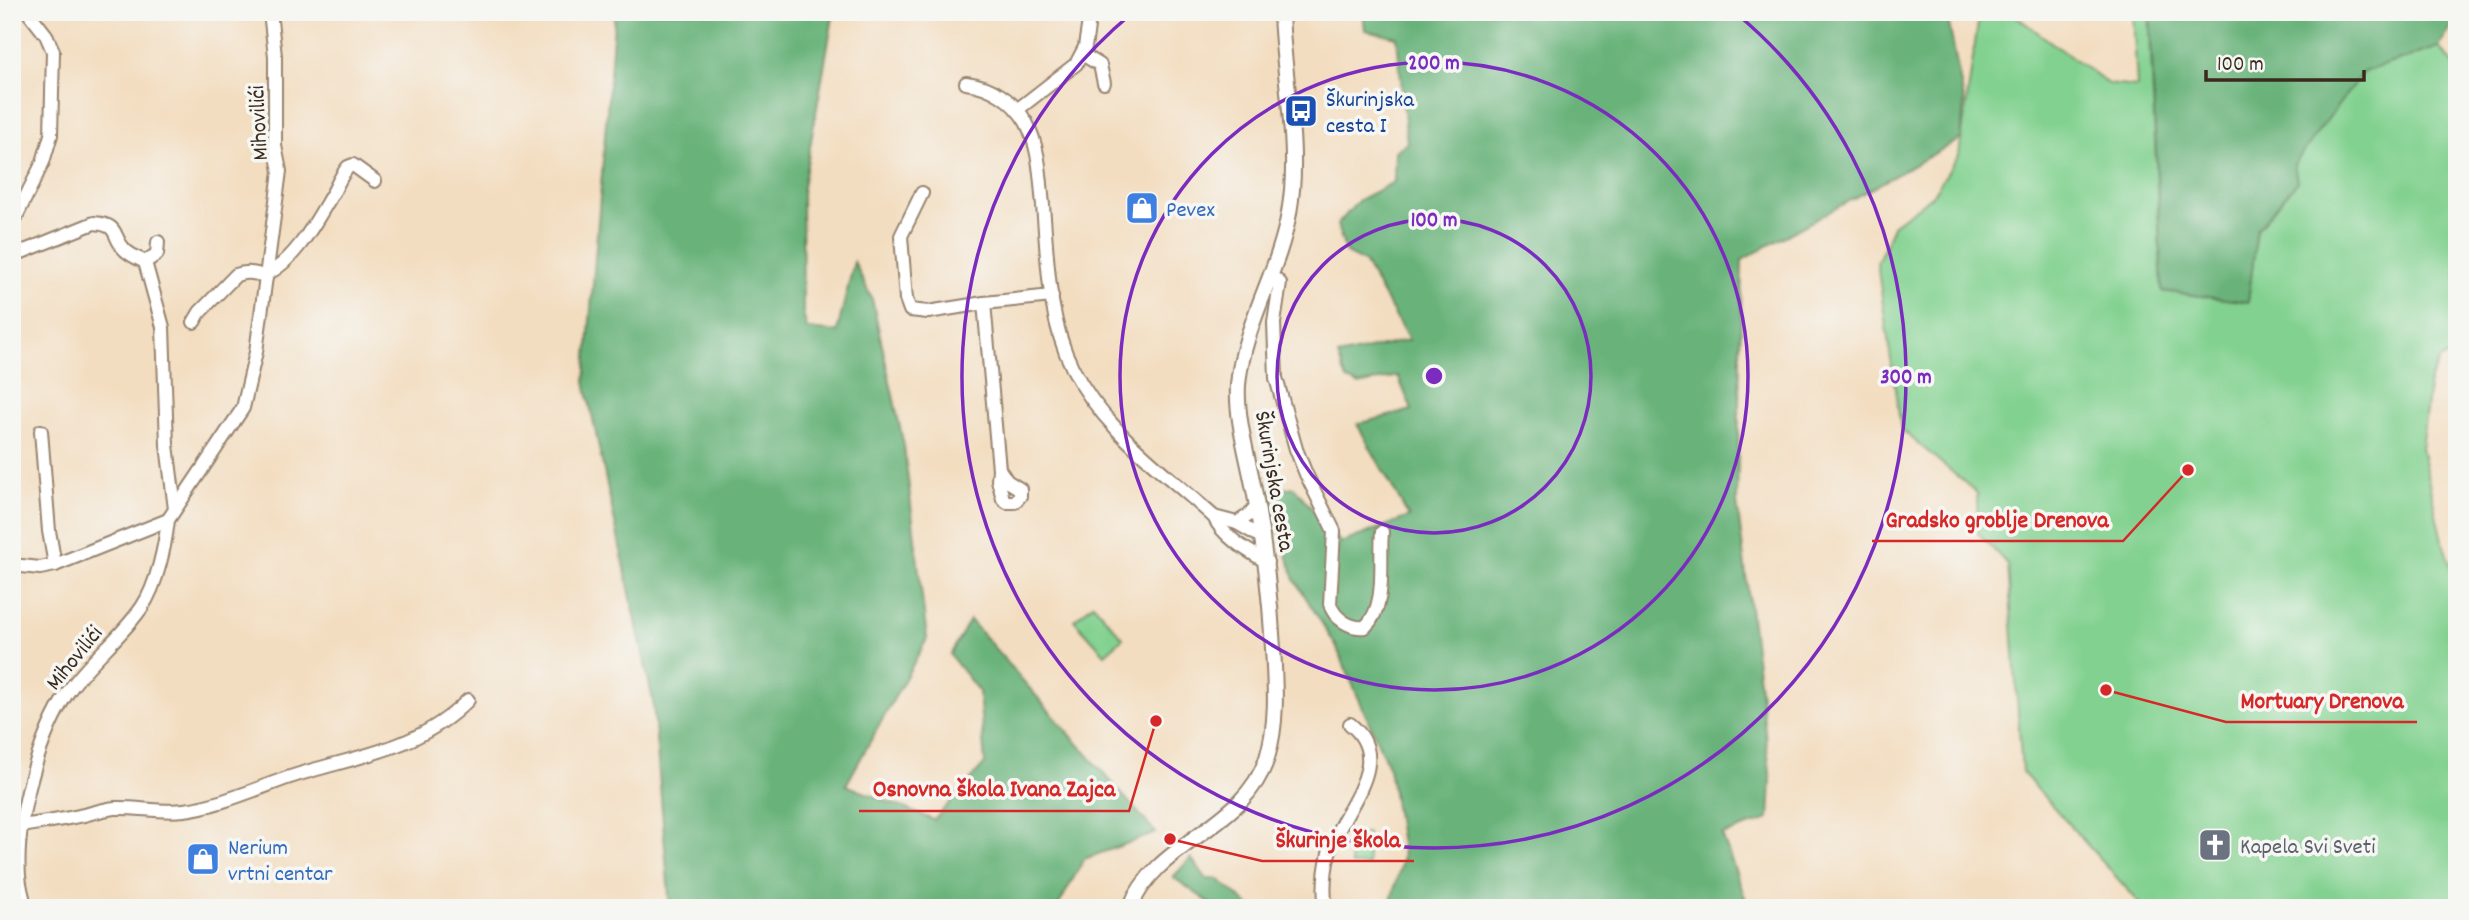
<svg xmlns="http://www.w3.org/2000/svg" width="2469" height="920" viewBox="0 0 2469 920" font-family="Dekko,sans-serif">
<rect width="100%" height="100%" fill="#f6f6f2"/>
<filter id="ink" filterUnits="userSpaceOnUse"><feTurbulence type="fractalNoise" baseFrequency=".0143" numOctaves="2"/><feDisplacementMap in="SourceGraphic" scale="14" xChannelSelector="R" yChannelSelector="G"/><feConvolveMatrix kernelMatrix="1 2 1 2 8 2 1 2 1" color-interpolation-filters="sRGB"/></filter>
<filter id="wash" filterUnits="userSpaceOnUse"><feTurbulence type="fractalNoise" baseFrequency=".00686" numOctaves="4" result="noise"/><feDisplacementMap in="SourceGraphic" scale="28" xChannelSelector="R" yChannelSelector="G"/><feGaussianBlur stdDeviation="1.57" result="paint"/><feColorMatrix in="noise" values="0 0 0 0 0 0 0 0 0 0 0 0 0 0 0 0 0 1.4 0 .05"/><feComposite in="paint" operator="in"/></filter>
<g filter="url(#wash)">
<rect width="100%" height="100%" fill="#f3ddc0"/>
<g fill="#82d190" stroke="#5e7e57" stroke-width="2">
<polygon points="1993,12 2010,12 2108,84 2137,87 2133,12 2149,12 2162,291 2248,302 2257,229 2297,182 2294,164 2363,72 2439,47 2457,68 2457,352 2439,360 2430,379 2421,448 2441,536 2457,587 2457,908 2144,908 2022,772 2008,565 1978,533 1977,493 1901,429 1877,263 1894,224 1931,197 1959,155 1978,23"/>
<polygon points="1093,604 1123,638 1105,654 1074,620"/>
<polygon points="1361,833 1367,833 1368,865 1351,865 1349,840 1352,836"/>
</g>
<g fill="#69b37a" stroke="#526e4c" stroke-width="2">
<polygon points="615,12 838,12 833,17 802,192 803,313 807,329 837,332 854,262 872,299 904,446 927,639 846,785 934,820 985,764 979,692 950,655 970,620 1156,833 1084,859 1057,908 670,908 653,701 585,382"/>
<polygon points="1363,12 1960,12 1948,19 1964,100 1961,139 1742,260 1737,502 1771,780 1769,819 1722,835 1749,908 1389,908 1403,857 1389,768 1336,646 1295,580 1267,491 1294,487 1341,543 1409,517 1357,424 1412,410 1398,376 1359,385 1347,380 1338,356 1409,340 1364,262 1346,253 1337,225 1359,200 1394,182 1395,151 1407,143 1397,37 1365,30"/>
<polygon points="2150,12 2457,12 2457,18 2439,47 2363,72 2294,164 2297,182 2257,229 2248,302 2162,291"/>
<polygon points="1191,858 1207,879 1218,879 1252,908 1217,908 1173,877"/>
</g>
</g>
<g filter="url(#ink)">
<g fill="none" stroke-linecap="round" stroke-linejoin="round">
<defs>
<g id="minor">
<polyline points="1082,54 1100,65 1104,83"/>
<path d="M966,83c25,3 47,17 60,39 12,22 14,49 16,73 6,57 4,120 30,172 31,63 92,104 142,150 10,21 34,34 53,45"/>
<polyline points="1017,110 1076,64 1085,47 1088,27"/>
<polyline points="922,193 901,236 906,299 910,310 928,312 984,303 1052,296"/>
<polyline points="12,225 43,162 51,135 53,51 46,35 28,12"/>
<path d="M12,256l82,-33c27,2 17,13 31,27 5,5 14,9 20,12l18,65 4,118 8,64"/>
<polyline points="145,262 157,254 158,242"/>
<path d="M267,274c30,-15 50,-55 67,-83 4,-8 8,-17 14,-24l5,-2 22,16"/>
<path d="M1270,275l10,8 -6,40 2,55 20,71 10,25 28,57 -4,73c4,14 20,25 35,23 23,-21 14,-67 17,-95"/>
<polyline points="984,303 999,469 998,480 1003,499 1007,502 1015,502 1020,496 1020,489 1007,481 999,469"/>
<path d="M194,322l6,-10 36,-37c11,-4 20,-3 30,3"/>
<polyline points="41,431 49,531 55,565"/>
<polyline points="1214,517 1237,523 1263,538"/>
<polyline points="1237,523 1249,515 1257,505"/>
<polyline points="12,565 40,568 55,565 168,520"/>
<path d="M21,826c20,-3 39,-6 58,-10 12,-2 24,-7 36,-8 23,-1 46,5 69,2 34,-4 74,-22 106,-33 64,-21 128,-26 178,-77"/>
<path d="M26,908c-3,-10 -6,-21 -7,-32 -4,-54 19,-139 49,-184 21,-31 53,-54 74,-85 15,-22 23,-61 26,-87l75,-112 13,-56 24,-181 -5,-25v-90l-5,-44"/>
<path d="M1326,908c-3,-17 -1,-38 3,-55 11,-42 68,-91 21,-129"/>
</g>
<path id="tertiary" d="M1130,908c27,-68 114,-79 137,-150 11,-36 8,-73 6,-110 -3,-54 -9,-106 -19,-158 -6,-33 -18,-71 -16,-105 5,-60 41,-113 51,-172 12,-67 -6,-134 -8,-201"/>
</defs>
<use href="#minor" stroke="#97846f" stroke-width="16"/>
<use href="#tertiary" stroke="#97846f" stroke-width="18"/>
<use href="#minor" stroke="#fff" stroke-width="12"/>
<use href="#tertiary" stroke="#fff" stroke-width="14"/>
</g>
</g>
<g fill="none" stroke="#7b2cbf" stroke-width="3.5">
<circle cx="1434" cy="376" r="157"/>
<circle cx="1434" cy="376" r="314"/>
<path d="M1737 14A472 472 0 1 1 1131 14"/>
</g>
<defs>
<symbol id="bus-square" viewBox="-11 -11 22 22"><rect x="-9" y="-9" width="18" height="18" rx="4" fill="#1a4fb4" stroke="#f6f6f2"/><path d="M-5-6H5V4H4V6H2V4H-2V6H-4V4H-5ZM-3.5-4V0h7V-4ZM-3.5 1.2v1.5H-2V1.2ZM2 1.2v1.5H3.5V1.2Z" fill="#fff"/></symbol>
<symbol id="shop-square" viewBox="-11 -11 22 22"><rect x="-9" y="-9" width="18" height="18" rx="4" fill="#3f7fe0" stroke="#f6f6f2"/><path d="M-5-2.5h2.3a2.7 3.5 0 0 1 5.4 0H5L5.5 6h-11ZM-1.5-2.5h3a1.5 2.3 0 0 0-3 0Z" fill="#fff"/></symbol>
<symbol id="church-square" viewBox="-11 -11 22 22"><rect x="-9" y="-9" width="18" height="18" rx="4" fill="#6b7280" stroke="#f6f6f2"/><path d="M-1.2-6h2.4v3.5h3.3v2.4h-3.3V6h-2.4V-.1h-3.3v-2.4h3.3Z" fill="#fff"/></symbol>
</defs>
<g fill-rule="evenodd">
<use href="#bus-square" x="1282" y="92" width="38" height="38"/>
<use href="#shop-square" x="1123" y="189" width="38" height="38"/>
<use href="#church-square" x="2196" y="826" width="38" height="38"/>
<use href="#shop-square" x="184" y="840" width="38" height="38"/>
</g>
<g text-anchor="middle" stroke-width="7" stroke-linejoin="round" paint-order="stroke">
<g font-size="23" fill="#164399" stroke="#f6f6f2" text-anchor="start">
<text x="1326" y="106">Škurinjska<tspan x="1326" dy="26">cesta I</tspan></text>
</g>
<g font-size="23" fill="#3b2a1e" stroke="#f6f6f2">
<text transform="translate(257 123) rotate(-93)" y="8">Mihovilići</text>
<text transform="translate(1276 481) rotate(80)" y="8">Škurinjska cesta</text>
<text transform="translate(73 657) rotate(-51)" y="8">Mihovilići</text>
</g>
<g font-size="23" fill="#366cbe" stroke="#f6f6f2" text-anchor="start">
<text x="1166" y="216">Pevex</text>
<text x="228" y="854">Nerium<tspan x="228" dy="26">vrtni centar</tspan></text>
</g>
<g font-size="23" fill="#5b616d" stroke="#f6f6f2" text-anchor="start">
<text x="2240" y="853">Kapela Svi Sveti</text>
</g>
</g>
<circle cx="1434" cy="376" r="10" fill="#7b2cbf" stroke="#f6f6f2" stroke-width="3.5"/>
<g font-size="21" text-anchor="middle" font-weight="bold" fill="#7b2cbf" stroke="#f6f6f2" stroke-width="7" stroke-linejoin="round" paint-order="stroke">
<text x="1434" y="69">200 m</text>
<text x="1434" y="226">100 m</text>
<text x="1906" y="383">300 m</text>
</g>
<path fill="none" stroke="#d62828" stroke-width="2.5" d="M2188 470L2123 541H1872M2106 690L2226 722H2417M1156 721L1129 811H859M1170 839L1262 861H1414"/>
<g fill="#d62828" stroke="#f6f6f2" stroke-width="2.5">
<circle cx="2188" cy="470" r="7"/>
<circle cx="2106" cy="690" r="7"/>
<circle cx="1156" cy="721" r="7"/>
<circle cx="1170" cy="839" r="7"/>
</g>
<g font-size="24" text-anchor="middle" font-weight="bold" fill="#d62828" stroke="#f6f6f2" stroke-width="7" stroke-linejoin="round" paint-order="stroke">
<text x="1997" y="527">Gradsko groblje Drenova</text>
<text x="2322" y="708">Mortuary Drenova</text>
<text x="994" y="796">Osnovna škola Ivana Zajca</text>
<text x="1338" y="847">Škurinje škola</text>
</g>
<rect width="2469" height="920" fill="none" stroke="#f6f6f2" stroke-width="42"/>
<path d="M2206 70v10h158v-10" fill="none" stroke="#3b2a1e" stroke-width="3.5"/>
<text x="2217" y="70" font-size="21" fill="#3b2a1e" stroke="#f6f6f2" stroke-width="5" paint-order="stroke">100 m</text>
</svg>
